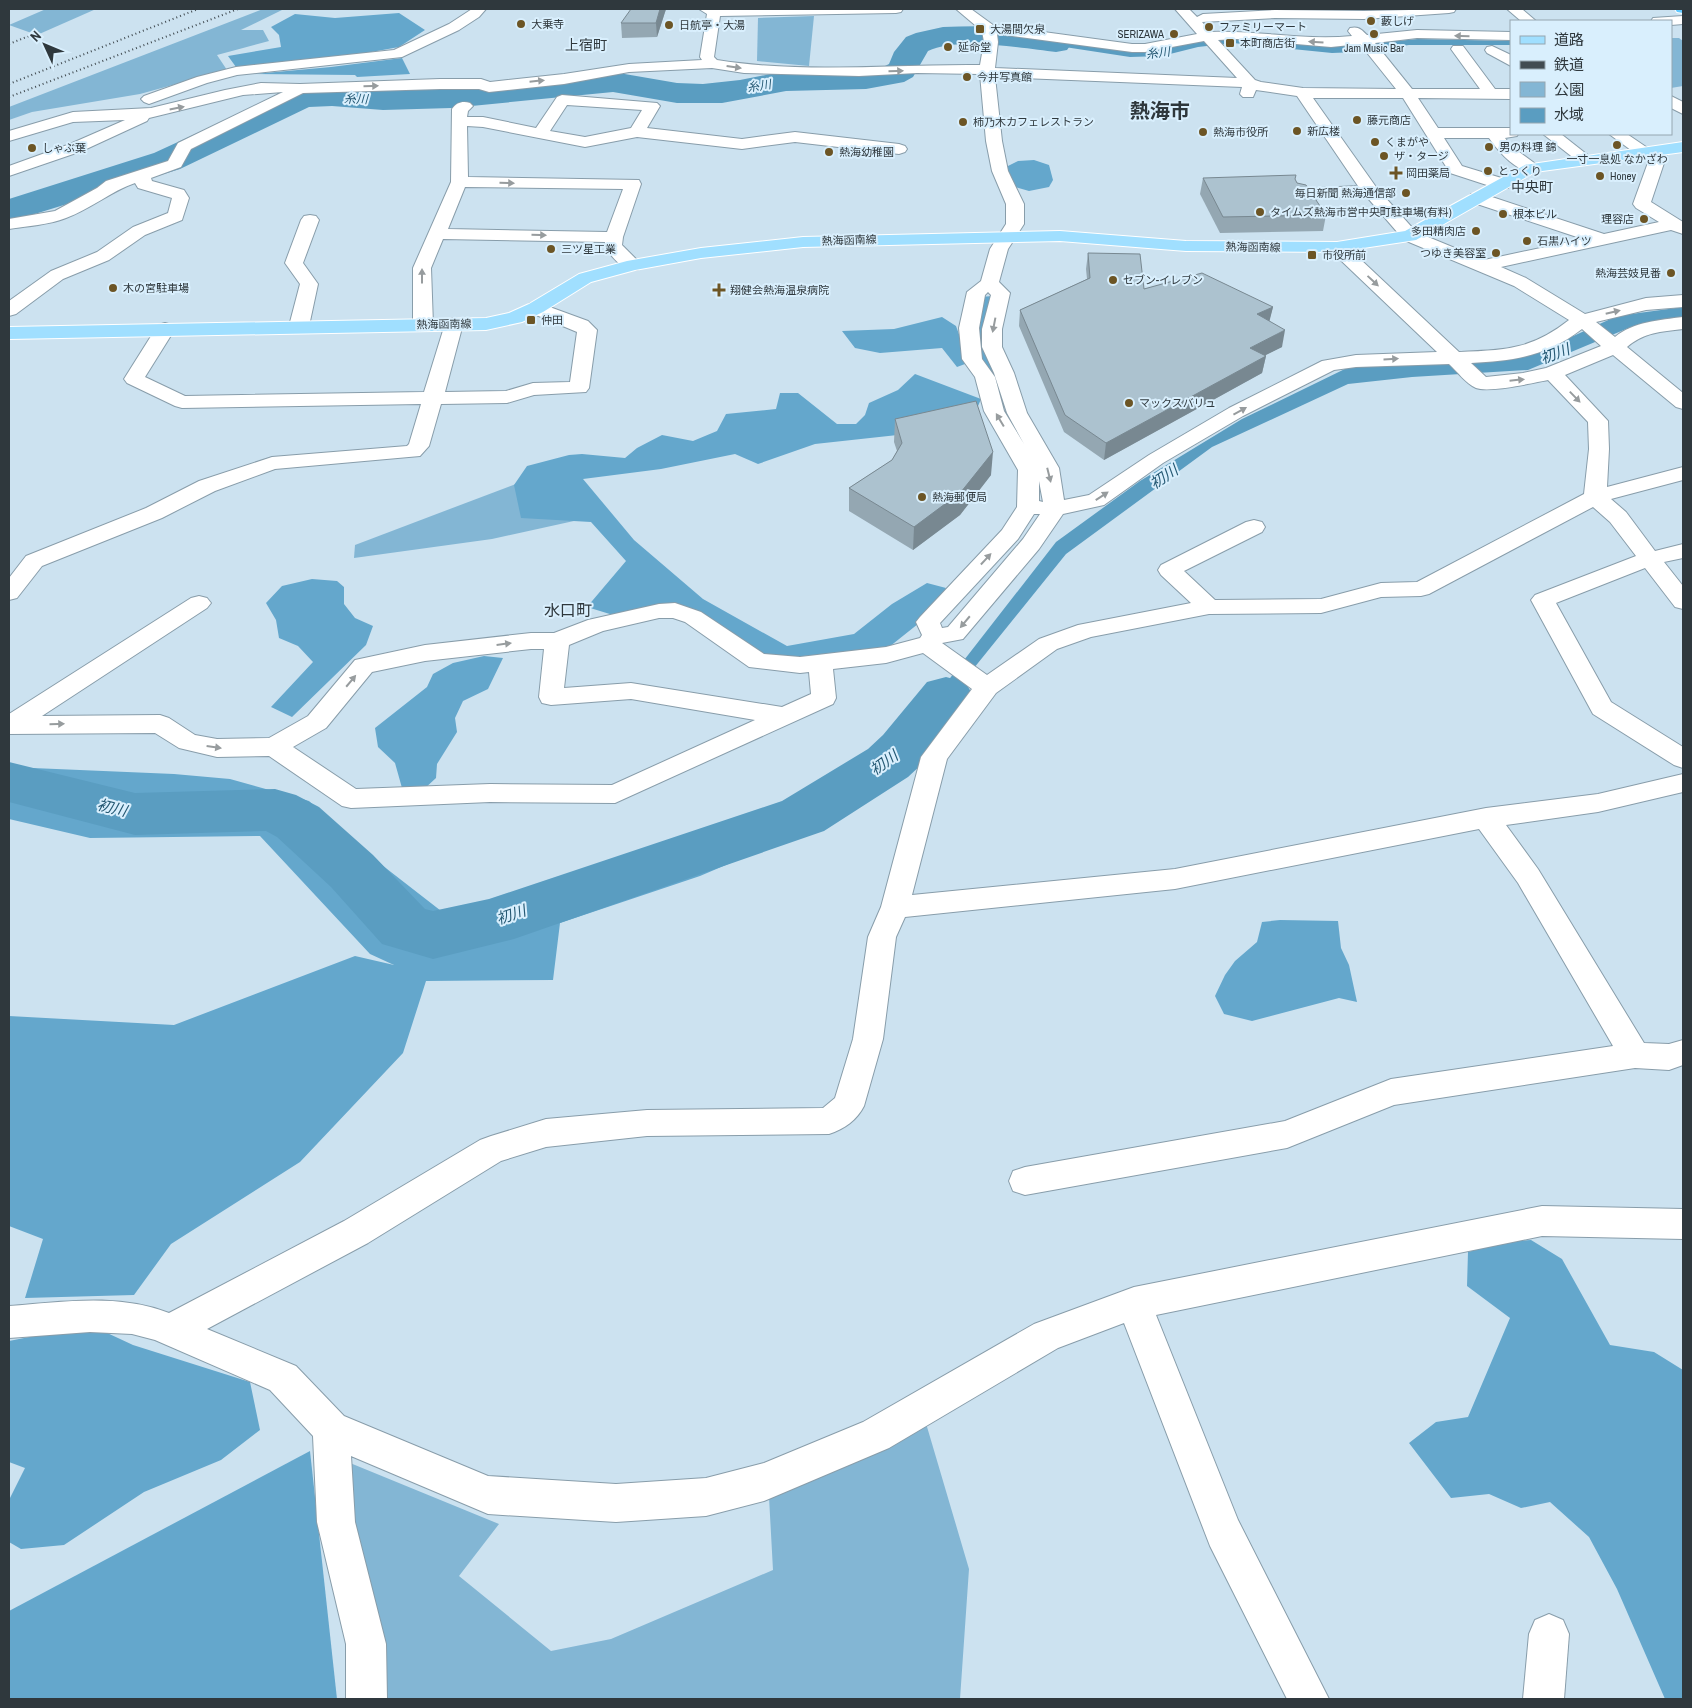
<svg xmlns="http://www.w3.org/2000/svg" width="1692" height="1708" viewBox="0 0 1692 1708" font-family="'Archivo Narrow','Noto Sans JP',sans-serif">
<rect width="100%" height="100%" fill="#cce2f0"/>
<g fill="#83b6d4">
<polygon points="46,9 96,9 37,35 9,25"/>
<polygon points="263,9 314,9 282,10 241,30 263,30 269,41 217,55 227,70 140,94 32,112 9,120 9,107"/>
<polygon points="814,16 809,66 757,61 758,18"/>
<polygon points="1671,38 1679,38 1683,41 1683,86 1671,88"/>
<polygon points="542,474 583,519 492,539 354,558 355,545"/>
<polygon points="925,1420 969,1569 960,1699 360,1699 333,1456 499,1524 459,1576 551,1651 611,1639 773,1570 769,1497"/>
</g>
<g fill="#64a7cc">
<polygon points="399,13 425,30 399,47 344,57 236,67 228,56 281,47 279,35 271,27 295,14 335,18"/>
<polygon points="402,58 410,74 357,77 355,75 254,74 331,67"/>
<polygon points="1034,160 1049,165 1053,180 1049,187 1029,191 1015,187 1006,167 1018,161"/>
<polygon points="994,296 1002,389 988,390 974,362 978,297"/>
<polygon points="942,317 956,326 961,340 965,364 957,367 942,348 880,353 855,348 842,331 894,329"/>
<polygon points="915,374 981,399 973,418 925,432 815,444 758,464 735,454 661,469 583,479 634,540 703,599 787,646 854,634 892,604 927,583 946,588 933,612 884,651 850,654 759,658 678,611 613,615 587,607 626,561 591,522 521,518 514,485 527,466 569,455 582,454 625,458 637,448 662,435 693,441 717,431 726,414 776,409 780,393 798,393 837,424 856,424 865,415 869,403 898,390"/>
<polygon points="312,579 337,581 344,587 344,604 355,618 373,626 366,645 292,717 271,707 313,662 298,646 279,638 276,620 266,603 282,586"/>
<polygon points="484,656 503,658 488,689 463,701 455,718 457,732 437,764 436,778 423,790 402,788 395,763 378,747 375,728 427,687 433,674 453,663"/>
<polygon points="882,744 894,767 863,793 815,827 700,876 560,923 553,980 426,981 403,1053 300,1162 171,1244 134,1295 25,1298 43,1239 9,1226 9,1016 174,1025 355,956 394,965 370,954 260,836 90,838 9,819 9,767 174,774 230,779 309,801 351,841 445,914 539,890 673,843 725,830 788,806"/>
<polygon points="1280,920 1338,921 1341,948 1349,965 1357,1002 1339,998 1252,1021 1224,1014 1215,996 1225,975 1235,961 1257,942 1262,922"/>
<polygon points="1531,1240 1562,1259 1610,1345 1654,1352 1683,1370 1683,1699 1665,1699 1617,1589 1589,1537 1550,1502 1521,1508 1489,1494 1451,1498 1409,1443 1436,1422 1468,1417 1510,1318 1467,1286 1468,1252 1502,1242"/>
<polygon points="90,1325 133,1345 250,1382 260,1430 221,1460 144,1492 64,1545 21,1549 9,1542 9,1500 25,1468 9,1462 9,1341"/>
<polygon points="310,1451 337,1699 9,1699 9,1611"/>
</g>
<g fill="#5a9dc1">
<polygon points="1000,33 1141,52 1195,42 1228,39 1330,47 1418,39 1511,41 1511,45 1409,45 1356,52 1332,53 1233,43 1198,47 1162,56 1130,57 1032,42 979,40 971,34"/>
<polygon points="1683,307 1683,320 1631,327 1528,370 1412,377 1348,384 1212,447 1066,554 894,767 891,754 1056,542 1140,481 1242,419 1351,366 1414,364 1532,355 1617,316"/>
</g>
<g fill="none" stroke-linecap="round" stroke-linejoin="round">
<g fill="#5a9dc1" fill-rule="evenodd">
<path d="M943,27c41,-2 84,-1 124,9l5,7 -5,7 -11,2c-32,-4 -99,-15 -128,-1l-15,26 -9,5 -38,7 -80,2 -64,12h-45l-64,-11 -162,16 -68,2 -51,-4 -23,1 -129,62 -171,53v-23l145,-46 137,-63 12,-3 29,-1 51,4 68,-2 162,-16 64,11 26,1 37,-4 46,-9 80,-2 19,-3 4,-2 5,-12 12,-15 10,-4z"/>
<polygon points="946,677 965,682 973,695 923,763 908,777 824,831 514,939 433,959 382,944 331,887 277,837 266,831 135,835 9,802 9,762 135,793 275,789 296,795 319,807 373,855 425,909 433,911 489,899 782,801 868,749 883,735 927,682"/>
</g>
<defs>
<g id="minor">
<polygon points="472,9 486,9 479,17 459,30 402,57 237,75 207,83 149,104 144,102 141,99 144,96 197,77 236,67 394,50 449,24"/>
<path d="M699,9h204l-2,3 -5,1 -176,3 -6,41 3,3c87,14 176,4 263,5l4,-23 -2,-11 -26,-22h15l22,16 139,19h13l52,-10 -22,-25h14l8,8 6,-3 72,-4 89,1 92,-2 -2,3 -5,1 -85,6 -89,-1 -73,4 9,10c47,-2 94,9 141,4l-4,-5 2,-3c8,-2 11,1 17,7l50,-5 94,2v8l-94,-2 -42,5 37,46h68l-29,-40 2,-3h10l32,43h16v10l-93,-1 20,30h73v6h7l-1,2 -12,2 6,8 26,19 2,3 -2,3c-18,5 -39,-20 -48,-33h-45l18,28 46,14 2,4 -2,4h-12l-46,-15 -47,-75h-90l63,89 40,45 68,28 99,-21 -112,-37 -2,-4 2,-4h12l121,40 55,-12 -23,-14 -3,-4 17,-47 -11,-1 -30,-22h18l25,17 2,-3h12l2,3 -17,51 32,20v12l-12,-4 -170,37 25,11 59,36 61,-16 37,-3v12l-37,3 -50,12 19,15c18,-15 45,-17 68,-20v12c-23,3 -38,3 -56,18l56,46v16l-7,-2 -63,-52 -48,20 43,46 1,28 -2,38 76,-20v13l-72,19 15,13 29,39 28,-7v14l-19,4 19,24v23l-8,-2 -30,-39 -89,35 55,99 72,45v21l-9,-3 -81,-51 -62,-114 4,-5 101,-39 -26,-34 -17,-15 -164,87 -8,2 -40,1 -60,16 -112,1 -118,23 -34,12 -61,44 -49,66 -35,136 263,-26 311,-61 112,-14 85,-20v18l-85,20 -92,13 32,44 106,174 25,1 14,-4v25l-14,5 -34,-2 -241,37 -107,43 -262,47 -12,-4 -4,-10 4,-10 12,-4 260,-46 106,-42 222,-33 -95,-163 -39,-54 -304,60 -270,28 -9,20 -13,102 -19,67c-7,14 -20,23 -35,28l-182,2 -101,11 -45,14 -133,82 -161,86 89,37 48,50 144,60 128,8 90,-6 58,-15 99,-41 171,-98 100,-37 408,-81 141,3v30l-141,-3 -386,79 82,205 91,179h-42l-77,-153 -86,-223 -66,25 -169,100 -125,53 -58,15 -90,6 -128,-8 -137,-58 4,66 31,122 1,55h-41v-55l-29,-122 -4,-86 -43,-46 -115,-50 -23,-6 -42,-2 -81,6v-32c54,-4 109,-13 160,7l175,-92 136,-81 11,-4 55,-17 101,-9 176,-2 12,-10 18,-59 15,-102 13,-30 40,-150 51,-68 -49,-36 -37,10 -53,6 3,29 -3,6 -218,99 -125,-1 -139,6 -9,-2 -73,-50 -52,1 -38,-9 -24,-15 -146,1v-20l182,-116 8,-2 8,2 4,5 -4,5 -165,108 118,-1 9,3 26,17 22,4 52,-1 39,-22 47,-56 70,-15 106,-12h23l34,-13 71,-16 16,-1 26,9 63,42 36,3 86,-10 34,-9 2,-3 -6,-13 4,-5 82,-87 15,-23 1,-37 -34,-59 -9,-34 -13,-18 -3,-31 8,-36 14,-11 9,-32 16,-25v-20l-14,-33 -6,-30 -6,-67 -63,-1 -58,3 -115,-3 -32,-5 -83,4 -65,12 -75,8 -10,-3h-39l-137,4 -112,56 -10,18 -30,11 1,3 32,9 5,8 -7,22 -37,15 -36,25 -46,19 -47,35 -7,2v-15l42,-30 46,-19 36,-25 35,-14 4,-15 -34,-10 -3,-5c-24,8 -44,26 -69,35 -17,7 -39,8 -57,11v-10l46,-8 42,-23 9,-7 62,-20 10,-18 105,-51 -40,3 -94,23 -2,3 -65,30 -73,25v-10l61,-22 55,-24 -52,2 -64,19v-10l64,-19 78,-4 74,-18 36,-7 39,1 140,-5h41l9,3 74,-8 65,-10 73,-4 -2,-3 7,-43zM997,34l135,18h13l59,-11 33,37 -242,-10 3,-26zM1237,39l94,8 29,-3 36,45 -93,-1 -42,-6 -6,-2 -37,-40zM995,77l247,10 -2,7 3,3h10l3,-7 41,6 61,90 -57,3 -6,1 -2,4 2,4 6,1 65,-3 38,44 110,46 55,34c-38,30 -64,30 -110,32l-116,-109 -6,-1 -6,1 -3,4 3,4 106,101 -81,3 -34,6 -93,47 -80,47 -60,40 -25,5 -5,-32 -32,-55 -13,-40 -12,-26v-18l8,-36 -11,-11 9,-33 16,-25v-20l-16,-33 -6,-30zM988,292l3,3 -9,34v18l12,26 13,40 17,31 -20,-33 -9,-34 -13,-18 -3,-31 6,-33zM1582,329l19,17 -55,22 -23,5 -37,4 -15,-14c43,-2 76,-7 111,-34zM1449,364c8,7 17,20 27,24 13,5 57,-5 72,-8l40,42 1,27 -5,45 -167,88 -36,1 -60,16 -106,1 -31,-29 78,-39 3,-5 -3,-5 -8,-2 -8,2 -85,43 -3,5 3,5 30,28 -113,22 -39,14 -52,36 -45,-32 21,-4 76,-90 24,-35 41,-9 59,-42 80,-47 91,-46 22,-3zM1039,481l4,21 -4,-1zM1034,514h6l-17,25 -75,88 -6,1 -2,-5 78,-84zM659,618h14l12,4 64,45 51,6 9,-1 2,22 -29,13 -151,-24 -67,5 5,-43 34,-14zM531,649h13l-5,48 3,6 9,2 80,-6 124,21 -143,65 -122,-1 -134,5 -63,-42 33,-19 46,-56 53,-11z"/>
<polygon points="1507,9 1522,9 1536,21 1521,21"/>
<polygon points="1683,16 1683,24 1671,25 1671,21 1651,21 1653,18"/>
<polygon points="1492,46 1511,55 1511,66 1487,53 1485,50 1487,47"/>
<path d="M562,95l95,8 3,3 -13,22 95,11 53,-7 104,12 6,2 2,3 -2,3 -6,2 -104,-12 -53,7 -105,-12 -52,10 -102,-20 -16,-1 1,51 171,3 2,4 -18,53 -1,8 20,20 -3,4c-4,1 -8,2 -12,0 -7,-3 -23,-19 -22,-27l-162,-3 -12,29 2,57 -3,4 -7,2 -7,-2 -3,-4v-57l38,-86 1,-73c5,-7 11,-8 18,-6l3,3 -5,5 -1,6h16l53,11 21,-31zM567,105l75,5 -11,18 -46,9 -35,-6zM465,187l158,2 -16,43 -159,-3z"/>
<polygon points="1671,96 1683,102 1683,114 1671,108"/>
<polygon points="1543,134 1561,134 1594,160 1592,163 1580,163"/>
<polygon points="310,215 316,216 319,220 303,263 318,284 309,326 306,330 299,332 292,330 289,326 300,284 285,263 301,220 304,216"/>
<polygon points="536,302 588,321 597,330 589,388 586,392 534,395 507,403 441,404 429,446 420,456 275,469 215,491 162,518 42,566 17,598 9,600 9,578 26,556 146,508 199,481 272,457 407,446 409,444 421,404 182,408 175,406 127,383 124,379 158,325 165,323 172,325 175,329 145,377 185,396 424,392 445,324 447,320 454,318 461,320 463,324 445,392 506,391 533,383 570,382 577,332 529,312 527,308 529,304"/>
<polygon points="1549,1614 1563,1620 1569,1634 1564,1699 1523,1699 1529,1634 1535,1620"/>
</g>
<polygon id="major" points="1683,142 1683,152 1535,172 1416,240 1337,252 1186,251 1060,241 803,247 701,258 635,270 591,282 543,312 522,322 486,330 9,339 9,327 486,318 509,313 529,304 579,274 627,261 701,248 803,237 1060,231 1186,241 1337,242 1405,231 1525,165"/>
<polygon id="highway" points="1675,9 1683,9 1683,13 1677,12"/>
</defs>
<use href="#minor" stroke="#889daa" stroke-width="2"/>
<use href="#major" stroke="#fff" stroke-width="2"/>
<use href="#highway" stroke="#fff" stroke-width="2"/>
<use href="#minor" fill="#fff" fill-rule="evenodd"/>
<use href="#major" fill="#a0dfff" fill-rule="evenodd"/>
<use href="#highway" fill="#61c9ff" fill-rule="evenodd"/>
<g stroke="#424c52" stroke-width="2" stroke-dasharray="1 3" stroke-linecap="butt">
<polyline points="9,44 39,32"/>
<polyline points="9,84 198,9"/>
<polyline points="9,97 238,9"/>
</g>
</g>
<g fill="#94a7b2">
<polygon points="666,9 657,37 622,38 621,23"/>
<polygon points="1203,178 1297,183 1326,215 1323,231 1220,233 1200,194"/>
<polygon points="1088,253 1144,289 1273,307 1269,321 1282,347 1265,355 1266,356 1262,373 1104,460 1064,432 1019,326 1020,310 1087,279 1086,269"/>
<polygon points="895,419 991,475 960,515 913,550 849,511 849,488 892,460 897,451 894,442"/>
</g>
<g fill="#788891">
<polygon points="660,9 666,9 657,37 656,23"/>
<polygon points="1273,307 1269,323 1257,314"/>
<polygon points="1285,330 1282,347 1246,365 1250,348"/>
<polygon points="1266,356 1262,373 1104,460 1106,443"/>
<polygon points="993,452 991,475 960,515 913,550 914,527"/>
</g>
<g fill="#acc2cf" stroke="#788891">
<polygon points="631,9 660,9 656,23 621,23"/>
<polygon points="1296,175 1295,179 1297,183 1306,185 1326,215 1223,217 1203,178"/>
<polygon points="1088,253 1140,254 1144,289 1202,273 1273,307 1257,314 1285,330 1250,348 1266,356 1106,443 1065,415 1020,310 1090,278"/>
<polygon points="976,401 993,452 961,492 914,527 849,488 892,460 902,443 895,419"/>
</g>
<defs><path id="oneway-solid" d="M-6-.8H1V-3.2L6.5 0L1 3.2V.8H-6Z" transform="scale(1.25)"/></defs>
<g fill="#979c9e">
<use href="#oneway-solid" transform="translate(1462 36) rotate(-179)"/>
<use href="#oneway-solid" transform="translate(1316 42) rotate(-177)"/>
<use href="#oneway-solid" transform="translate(734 67) rotate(8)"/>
<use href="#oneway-solid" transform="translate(896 71) rotate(-2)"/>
<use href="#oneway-solid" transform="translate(537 81) rotate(-6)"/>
<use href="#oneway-solid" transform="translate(371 86) rotate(-2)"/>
<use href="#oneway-solid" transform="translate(177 108) rotate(-11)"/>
<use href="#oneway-solid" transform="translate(507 183) rotate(1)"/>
<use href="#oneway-solid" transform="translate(539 235) rotate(1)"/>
<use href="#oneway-solid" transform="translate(422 276) rotate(-90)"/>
<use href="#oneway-solid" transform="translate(1373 281) rotate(43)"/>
<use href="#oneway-solid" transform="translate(1613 312) rotate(-13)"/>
<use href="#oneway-solid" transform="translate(994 325) rotate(101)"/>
<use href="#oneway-solid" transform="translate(1391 359) rotate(-3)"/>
<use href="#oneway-solid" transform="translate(1517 380) rotate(-6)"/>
<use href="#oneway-solid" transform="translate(1575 397) rotate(46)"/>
<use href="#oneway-solid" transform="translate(1240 411) rotate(-29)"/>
<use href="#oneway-solid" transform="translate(1000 420) rotate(-121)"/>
<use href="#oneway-solid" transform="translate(1049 475) rotate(76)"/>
<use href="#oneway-solid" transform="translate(1102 496) rotate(-33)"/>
<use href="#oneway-solid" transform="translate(986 559) rotate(-47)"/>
<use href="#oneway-solid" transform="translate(965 622) rotate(130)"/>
<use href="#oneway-solid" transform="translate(504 644) rotate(-7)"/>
<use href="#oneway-solid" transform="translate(351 681) rotate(-50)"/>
<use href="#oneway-solid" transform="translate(57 724) rotate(-1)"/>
<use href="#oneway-solid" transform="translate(214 747) rotate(8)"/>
</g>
<g fill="#6c5525" stroke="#d9effd" stroke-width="2">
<circle cx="1371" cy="21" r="5"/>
<circle cx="521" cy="24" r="5"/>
<circle cx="669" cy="25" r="5"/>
<circle cx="1209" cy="27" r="5"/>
<rect x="975" y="24" width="10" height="10" rx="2.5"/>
<circle cx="1174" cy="34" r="5"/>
<circle cx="1374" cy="34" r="5"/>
<rect x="1225" y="38" width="10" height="10" rx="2.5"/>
<circle cx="948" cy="47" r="5"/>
<circle cx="967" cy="77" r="5"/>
<circle cx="1357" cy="120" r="5"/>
<circle cx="963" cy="122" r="5"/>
<circle cx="1297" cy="131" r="5"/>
<circle cx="1203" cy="132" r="5"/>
<circle cx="1375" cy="142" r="5"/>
<circle cx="1617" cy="145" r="5"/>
<circle cx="1489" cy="147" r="5"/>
<circle cx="32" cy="148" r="5"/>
<circle cx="829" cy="152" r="5"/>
<circle cx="1384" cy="156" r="5"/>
<circle cx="1488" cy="171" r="5"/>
<path d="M1393.5 165.5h5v5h5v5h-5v5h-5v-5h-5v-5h5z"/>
<circle cx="1600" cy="176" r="5"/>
<circle cx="1406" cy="193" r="5"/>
<circle cx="1260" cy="212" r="5"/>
<circle cx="1503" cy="214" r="5"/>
<circle cx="1644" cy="219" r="5"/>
<circle cx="1476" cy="231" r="5"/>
<circle cx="1527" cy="241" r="5"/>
<circle cx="551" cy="249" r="5"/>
<circle cx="1496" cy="253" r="5"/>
<rect x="1307" y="250" width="10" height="10" rx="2.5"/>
<circle cx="1671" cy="273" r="5"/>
<circle cx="1113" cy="280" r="5"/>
<circle cx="113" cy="288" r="5"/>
<path d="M716.5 282.5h5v5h5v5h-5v5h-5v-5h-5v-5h5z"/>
<rect x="526" y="315" width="10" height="10" rx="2.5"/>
<circle cx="1129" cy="403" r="5"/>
<circle cx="922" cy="497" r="5"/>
</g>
<g text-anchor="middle" stroke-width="4" stroke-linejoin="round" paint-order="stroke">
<g font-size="11" fill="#2f383d" stroke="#d9effd" text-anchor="start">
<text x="1381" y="25">藪しげ</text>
<text x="531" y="28">大乗寺</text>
<text x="679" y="29">日航亭・大湯</text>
<text x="1219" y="31">ファミリーマート</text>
<text x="990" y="33">大湯間欠泉</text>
<text x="1164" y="38" text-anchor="end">SERIZAWA</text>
<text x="1240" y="47">本町商店街</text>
<text x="958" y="51">延命堂</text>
<text x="1374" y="52" text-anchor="middle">Jam Music Bar</text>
<text x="977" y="81">今井写真館</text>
<text x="1367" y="124">藤元商店</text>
<text x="973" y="126">柿乃木カフェレストラン</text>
<text x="1307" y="135">新広楼</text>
<text x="1213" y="136">熱海市役所</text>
<text x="1385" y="146">くまがや</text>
<text x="1499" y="151">男の料理 錦</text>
<text x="42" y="152">しゃぶ葉</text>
<text x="839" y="156">熱海幼稚園</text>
<text x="1394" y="160">ザ・タージ</text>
<text x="1617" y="163" text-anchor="middle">一寸一息処 なかざわ</text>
<text x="1498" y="175">とっくり</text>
<text x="1406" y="177">岡田薬局</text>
<text x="1610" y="180">Honey</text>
<text x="1396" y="197" text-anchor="end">毎日新聞 熱海通信部</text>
<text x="1270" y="216">タイムズ熱海市営中央町駐車場(有料)</text>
<text x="1513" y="218">根本ビル</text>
<text x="1634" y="223" text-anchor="end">理容店</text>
<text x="1466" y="235" text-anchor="end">多田精肉店</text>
<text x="1537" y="245">石黒ハイツ</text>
<text x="561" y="253">三ツ星工業</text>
<text x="1486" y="257" text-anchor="end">つゆき美容室</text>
<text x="1322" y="259">市役所前</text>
<text x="1661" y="277" text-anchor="end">熱海芸妓見番</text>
<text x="1123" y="284">セブン-イレブン</text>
<text x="123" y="292">木の宮駐車場</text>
<text x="730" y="294">翔健会熱海温泉病院</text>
<text x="541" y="324">仲田</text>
<text x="1139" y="407">マックスバリュ</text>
<text x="932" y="501">熱海郵便局</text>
</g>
<g font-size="11" fill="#2f383d" stroke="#d9effd">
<text transform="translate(849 240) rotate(-2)" y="4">熱海函南線</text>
<text transform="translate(1253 247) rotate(1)" y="4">熱海函南線</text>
<text transform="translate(444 324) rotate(-1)" y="4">熱海函南線</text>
</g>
<g font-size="12" font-style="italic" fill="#245873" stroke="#d9effd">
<text transform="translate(1158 53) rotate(-7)" y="4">糸川</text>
<text transform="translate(759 86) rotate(-9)" y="4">糸川</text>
<text transform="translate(356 99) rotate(2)" y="4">糸川</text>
</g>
<g font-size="14" fill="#2f383d" stroke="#d9effd">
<text x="586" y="50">上宿町</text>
<text x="1532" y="192">中央町</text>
</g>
<g font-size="15" font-style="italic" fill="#245873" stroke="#d9effd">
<text transform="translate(1555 354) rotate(-21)" y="5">初川</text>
<text transform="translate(1164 477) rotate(-34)" y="5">初川</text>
<text transform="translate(884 763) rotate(-36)" y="5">初川</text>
<text transform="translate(112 808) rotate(14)" y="5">初川</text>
<text transform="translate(511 915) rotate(-19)" y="5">初川</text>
</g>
<g font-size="16" fill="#2f383d" stroke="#d9effd">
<text x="568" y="616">水口町</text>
</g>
<g font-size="20" font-weight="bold" fill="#2f383d" stroke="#d9effd">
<text x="1160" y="118">熱海市</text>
</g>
</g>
<rect width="1692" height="1708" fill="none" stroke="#2f383d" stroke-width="20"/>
<rect x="1510" y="20" width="162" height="115" fill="#d9effd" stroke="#95a6b0"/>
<rect x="1520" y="36" width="25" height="8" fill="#a0dfff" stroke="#95a6b0"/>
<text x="1554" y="45" font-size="15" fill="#2f383d">道路</text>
<rect x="1520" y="61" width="25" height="8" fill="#424c52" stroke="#95a6b0"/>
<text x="1554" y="70" font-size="15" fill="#2f383d">鉄道</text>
<rect x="1520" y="82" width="25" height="15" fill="#83b6d4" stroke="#95a6b0"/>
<text x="1554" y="95" font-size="15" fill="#2f383d">公園</text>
<rect x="1520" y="108" width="25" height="15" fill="#5a9dc1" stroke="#95a6b0"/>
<text x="1554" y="120" font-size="15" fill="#2f383d">水域</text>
<g transform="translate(45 45) rotate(314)" stroke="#d9effd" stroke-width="4" paint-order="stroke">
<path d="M0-4L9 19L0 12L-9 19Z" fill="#2f383d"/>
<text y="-8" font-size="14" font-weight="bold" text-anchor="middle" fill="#2f383d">N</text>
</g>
</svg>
